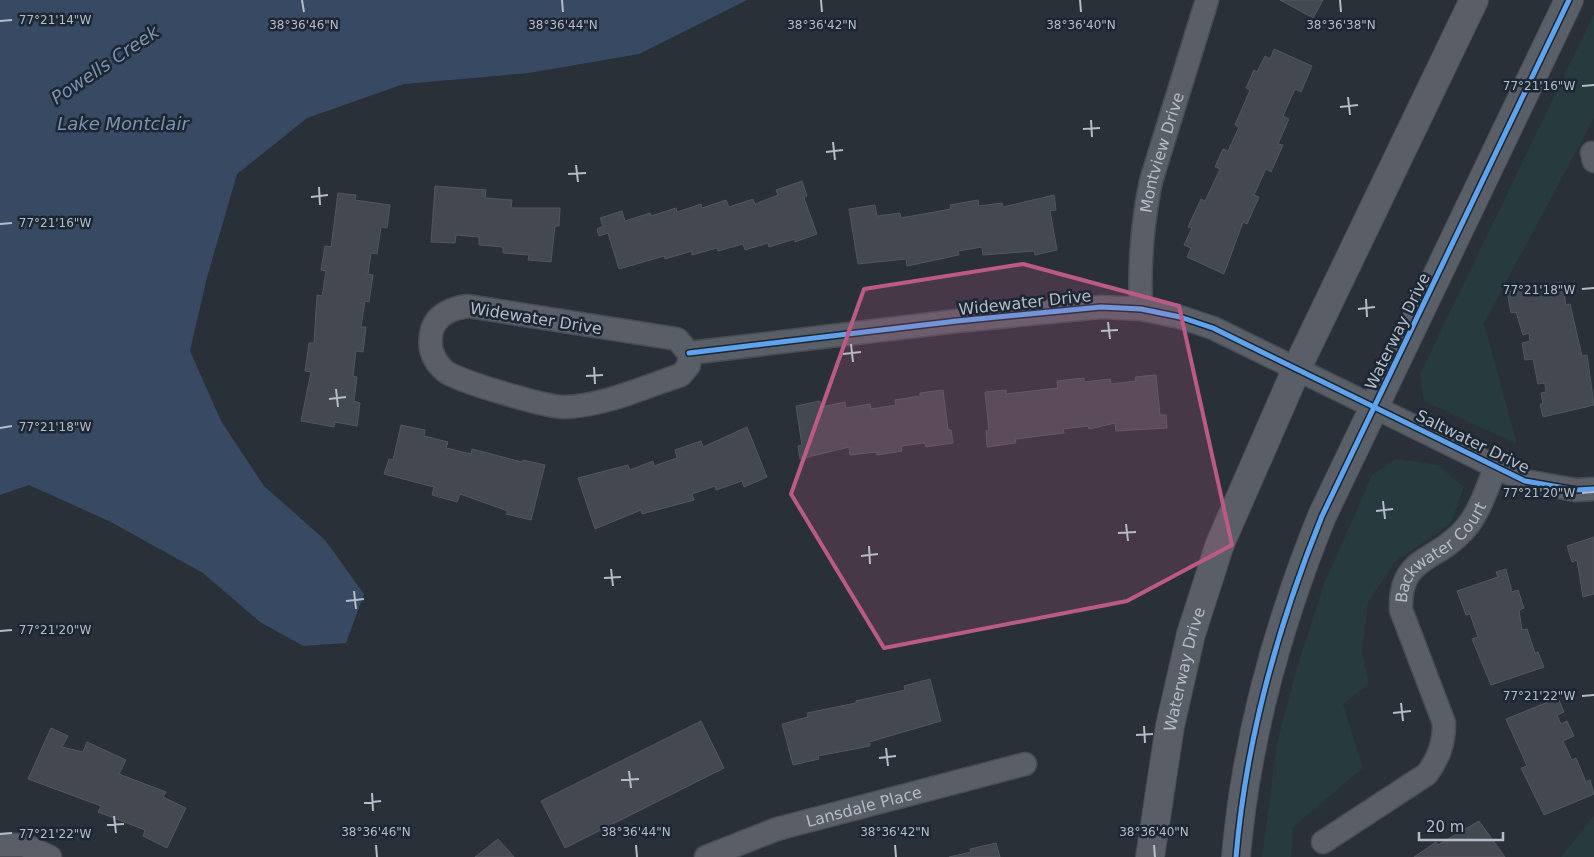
<svg xmlns="http://www.w3.org/2000/svg" width="1594" height="857" viewBox="0 0 1594 857" font-family="'DejaVu Sans',sans-serif">
<rect width="100%" height="100%" fill="#2a3038"/>
<g fill="#273a3e">
<polygon points="1594,14 1594,118 1484,323 1517,444 1424,401 1420,374"/>
<polygon points="1396,459 1438,465 1464,487 1451,523 1396,561 1368,602 1362,653 1369,684 1343,704 1363,768 1293,827 1291,857 1262,857 1277,743 1298,664 1324,584 1372,475"/>
<polygon points="1594,816 1594,857 1561,857"/>
</g>
<polygon fill="#384963" points="0,0 747,0 639,54 529,73 404,84 307,118 237,174 206,281 190,351 221,421 264,486 325,540 364,594 346,643 303,646 260,622 203,573 111,522 29,485 0,495"/>
<g fill="#444950" stroke="#52575f">
<polygon points="1280,0 1323,0 1313,18"/>
<polygon points="1274,49 1312,66 1301,92 1295,89 1283,116 1289,119 1278,144 1283,145 1271,172 1266,169 1254,195 1259,197 1247,224 1243,222 1224,274 1187,257 1191,248 1184,245 1192,228 1188,227 1201,199 1205,201 1220,169 1215,167 1223,149 1228,151 1239,127 1235,125 1250,90 1246,88 1254,70 1257,72 1265,56 1270,59"/>
<polygon points="802,181 807,196 804,198 817,234 795,242 795,239 769,247 768,243 745,250 743,244 718,251 717,248 692,255 692,251 665,259 664,256 619,269 608,233 599,236 597,229 603,226 600,218 622,211 625,221 650,213 651,216 676,208 677,212 701,204 702,208 726,200 729,207 753,199 755,204 778,195 776,190"/>
<polygon points="435,186 486,190 485,198 512,200 511,208 560,208 559,226 555,226 551,262 528,260 529,255 503,253 503,247 479,245 479,237 456,235 455,243 431,242"/>
<polygon points="338,193 356,195 355,200 390,205 387,228 381,227 377,254 371,253 368,274 373,275 369,302 365,301 361,327 366,327 363,352 356,351 353,376 357,377 354,401 360,403 357,426 335,422 334,427 301,421 311,372 305,371 309,343 314,343 317,295 322,296 326,271 321,270 325,246 331,247"/>
<polygon points="1054,195 1056,210 1050,211 1057,250 1035,255 1034,251 983,255 982,247 958,251 959,255 907,266 906,259 858,264 849,209 875,205 877,216 900,213 901,218 951,209 950,205 978,200 979,206 1002,203 1003,207"/>
<polygon points="1562,282 1566,305 1570,304 1582,356 1587,355 1594,405 1543,417 1540,404 1543,404 1541,393 1546,392 1545,383 1538,384 1533,359 1525,360 1522,343 1530,341 1529,333 1523,335 1516,312 1511,313 1507,292"/>
<polygon points="1156,375 1160,415 1166,415 1167,428 1116,431 1115,423 1089,429 1088,426 1063,429 1064,433 1015,439 1016,443 987,447 986,431 989,430 985,392 1006,390 1006,394 1058,388 1057,381 1084,378 1084,382 1110,379 1111,384 1136,381 1135,377"/>
<polygon points="943,390 948,430 951,430 953,443 926,447 925,443 901,446 902,451 877,455 876,452 850,455 849,447 800,459 798,446 802,445 796,406 820,401 821,407 845,402 846,408 870,404 871,409 896,405 895,400 920,396 920,393"/>
<polygon points="401,425 425,430 424,436 448,442 446,448 471,454 472,449 522,462 523,460 545,465 531,520 506,514 508,511 460,494 457,502 432,495 434,487 384,474 389,459 393,460"/>
<polygon points="747,427 767,477 744,487 742,481 716,490 715,486 692,494 694,500 642,514 641,510 595,529 578,478 628,465 630,470 653,461 654,466 677,458 675,450 701,441 703,447"/>
<polygon points="1594,537 1594,594 1583,597 1577,560 1572,562 1567,546"/>
<polygon points="1506,569 1512,592 1518,590 1524,608 1519,610 1522,630 1527,629 1535,653 1538,652 1544,667 1491,685 1472,639 1478,637 1470,614 1466,615 1457,591 1498,577 1496,572"/>
<polygon points="930,679 941,721 869,742 870,746 818,756 819,759 793,765 782,724 808,717 807,713 856,703 856,701 905,690 904,686"/>
<polygon points="1558,698 1564,712 1557,715 1561,724 1567,721 1574,736 1563,741 1572,760 1576,758 1586,782 1590,780 1594,794 1544,815 1521,768 1527,766 1506,719"/>
<polygon points="701,721 724,768 565,848 541,801"/>
<polygon points="51,728 68,736 62,747 83,752 87,742 126,760 119,774 166,792 163,797 186,808 167,848 143,836 145,830 98,812 101,806 28,779"/>
<polygon points="1479,821 1505,857 1414,857 1436,842 1438,845"/>
<polygon points="498,839 514,857 475,857"/>
<polygon points="996,843 1000,857 949,857 971,852 970,849"/>
</g>
<g fill="none" stroke-linecap="round" stroke-linejoin="round">
<defs>
<g id="minor">
<polyline points="1592,153 1594,161"/>
<path d="M468,306l209,33 12,14v12l-8,10c-37,12 -77,31 -117,32 -17,0 -108,-26 -119,-36 -13,-11 -17,-25 -13,-41 5,-16 21,-22 36,-24z"/>
<path id="s1" d="M1141,309c-2,-44 1,-85 10,-128l56,-181"/>
<polyline points="689,353 957,321 1101,307 1141,309 1180,317 1213,328 1525,481 1576,490 1594,489"/>
<path id="s2" d="M1323,842l104,-68c12,-17 17,-30 17,-51l-43,-113c-2,-55 35,-47 64,-81 15,-17 22,-42 31,-62"/>
<polyline points="0,845 24,845 50,857"/>
<path id="s3" d="M706,857l71,-28 248,-65"/>
</g>
<g id="tertiary">
<path id="s4" d="M1150,857l20,-131 21,-92 29,-90 77,-176 177,-368"/>
<path d="M1236,857c10,-118 42,-232 86,-341l247,-516"/>
</g>
</defs>
<use href="#minor" stroke="#484c53" stroke-width="25"/>
<use href="#tertiary" stroke="#484c53" stroke-width="30"/>
<use href="#minor" stroke="#5a5e66" stroke-width="22"/>
<use href="#tertiary" stroke="#5a5e66" stroke-width="28"/>
<defs>
<g id="cycleway">
<polyline points="689,353 957,321 1101,307 1141,309 1180,317 1213,328 1525,481 1576,490 1594,489"/>
<path d="M1236,857c10,-118 42,-232 86,-341l247,-516"/>
</g>
</defs>
<use href="#cycleway" stroke="#1d2633" stroke-width="8"/>
<use href="#cycleway" stroke="#60a3ed" stroke-width="5"/>
</g>
<path fill="#bc5a87" fill-opacity="0.2" stroke="#bc5a87" stroke-width="4" stroke-linejoin="round" d="M1023,264l156,42 53,239 -105,56 -243,47 -93,-154 73,-205z"/>
<path fill="none" stroke="#b4bcc9" stroke-width="2" d="M302,0l2,12M562,0l1,12M821,0l1,12M1080,0l1,12M1340,0l1,12M0,21l12,-1M1582,86l12,-1M1348,97l2,18M1340,107l18,-2M1091,120l1,17M1083,129l17,-1M833,142l2,18M826,152l17,-2M576,165l2,17M568,174l18,-1M319,187l1,18M311,197l17,-2M0,224l12,-1M1582,289l12,-1M1366,299l1,18M1358,309l17,-2M1108,322l2,17M1101,331l17,-1M851,344l2,18M843,354l18,-2M594,367l1,17M586,376l17,-1M336,389l2,18M329,399l17,-2M0,428l12,-2M1582,493l12,-1M1383,501l2,18M1376,511l17,-2M1126,524l2,17M1118,533l18,-1M869,546l1,18M861,556l17,-2M611,569l2,17M604,578l17,-1M354,591l2,18M346,601l18,-2M0,631l12,-1M1582,696l12,-1M1401,703l2,18M1393,713l18,-2M1144,726l1,17M1136,735l17,-1M886,748l2,18M879,758l17,-2M629,771l2,17M621,780l18,-1M372,793l1,18M364,803l17,-2M114,816l2,17M107,825l17,-1M0,834l12,-1M376,845l1,12M636,845l1,12M895,845l1,12M1154,845l1,12"/>
<g text-anchor="middle" stroke-width="5" stroke-linejoin="round" paint-order="stroke">
<g font-size="16" fill="#b4bcc9" stroke="#1d2633">
<text dy="6" stroke="none"><textPath href="#s1" startOffset="159">Montview Drive</textPath></text>
<text transform="translate(1025 302) rotate(-6)" y="6">Widewater Drive</text>
<text transform="translate(536 318) rotate(9)" y="6">Widewater Drive</text>
<text transform="translate(1397 331) rotate(-64)" y="6">Waterway Drive</text>
<text transform="translate(1473 441) rotate(26)" y="6">Saltwater Drive</text>
<text dy="6" stroke="none"><textPath href="#s2" startOffset="374">Backwater Court</textPath></text>
<text dy="6" stroke="none"><textPath href="#s4" startOffset="191">Waterway Drive</textPath></text>
<text dy="6" stroke="none"><textPath href="#s3" startOffset="166">Lansdale Place</textPath></text>
</g>
<g font-size="18" font-style="italic" fill="#7c92b1" stroke="#1d2633">
<text transform="translate(105 65) rotate(-34)" y="6">Powells Creek</text>
<text x="123" y="130">Lake Montclair</text>
</g>
</g>
<g font-size="12" text-anchor="middle" fill="#b4bcc9" stroke="#1d2633" stroke-width="5" stroke-linejoin="round" paint-order="stroke">
<text x="55" y="24">77°21'14"W</text>
<text x="304" y="29">38°36'46"N</text>
<text x="563" y="29">38°36'44"N</text>
<text x="822" y="29">38°36'42"N</text>
<text x="1081" y="29">38°36'40"N</text>
<text x="1341" y="29">38°36'38"N</text>
<text x="1539" y="90">77°21'16"W</text>
<text x="55" y="227">77°21'16"W</text>
<text x="1539" y="294">77°21'18"W</text>
<text x="55" y="431">77°21'18"W</text>
<text x="1539" y="497">77°21'20"W</text>
<text x="55" y="634">77°21'20"W</text>
<text x="1539" y="700">77°21'22"W</text>
<text x="376" y="836">38°36'46"N</text>
<text x="636" y="836">38°36'44"N</text>
<text x="895" y="836">38°36'42"N</text>
<text x="1154" y="836">38°36'40"N</text>
<text x="55" y="838">77°21'22"W</text>
</g>
<path d="M1419 832v8h84v-8" fill="none" stroke="#b4bcc9" stroke-width="2.5"/>
<text x="1426" y="832" font-size="15" fill="#b4bcc9" stroke="#1d2633" stroke-width="4" paint-order="stroke">20 m</text>
</svg>
